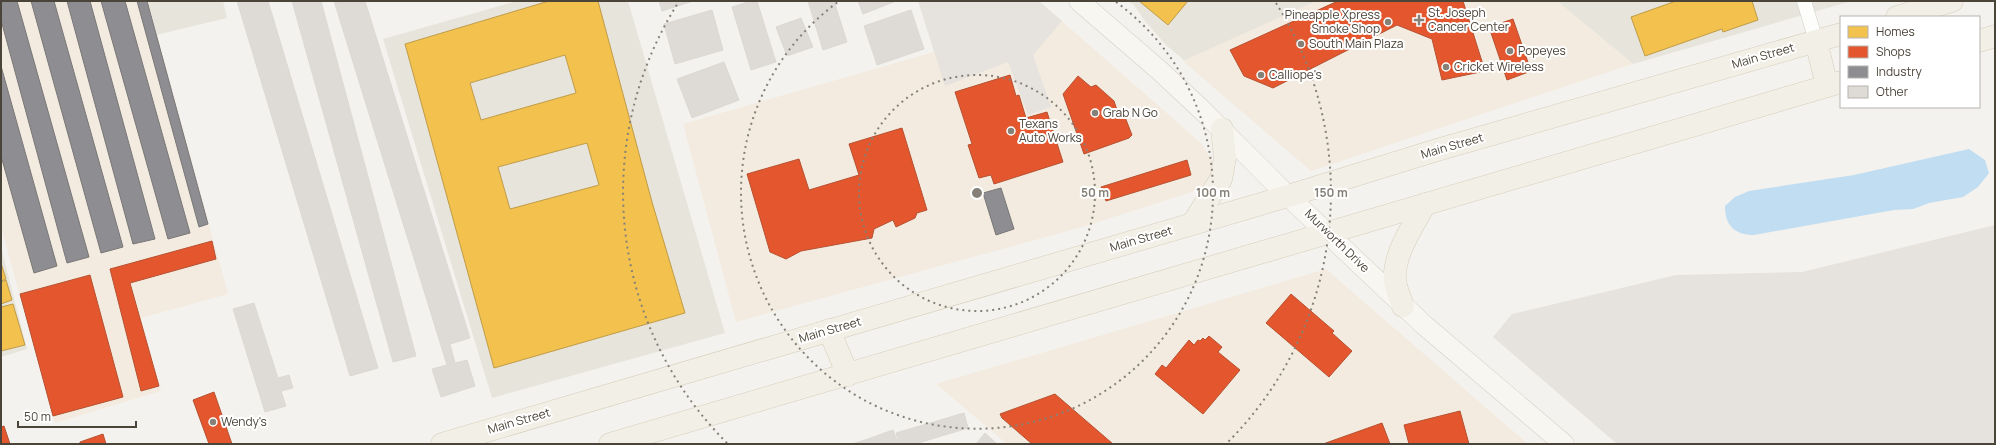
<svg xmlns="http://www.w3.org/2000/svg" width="1996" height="445" viewBox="0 0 1996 445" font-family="Manrope,sans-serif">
<rect width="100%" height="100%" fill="#f4f2ee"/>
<g fill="#e7e4dc">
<polygon points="147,1 223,1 227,18 156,35"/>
<polygon points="517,1 628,1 725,333 492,398 383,39"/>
<polygon points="1128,1 1327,1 1191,66 1166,45 1144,20 1134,5"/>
<polygon points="1557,1 1852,1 1633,64"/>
<polygon points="1,247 27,349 1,357"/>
</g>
<g fill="#f3ebdf">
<polygon points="1,1 148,1 228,294 141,318 161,391 55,423 1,227"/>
<polygon points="918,1 1039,1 1201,143 1215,165 1210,186 1086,226 736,322 683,124 934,52"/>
<polygon points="1316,1 1557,1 1633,64 1311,171 1183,61"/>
<polygon points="1326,269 1528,444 1007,444 936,384"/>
</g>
<g fill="#e6e3df">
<polygon points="918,1 1039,1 1062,21 1033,55 1051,107 1028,115 1008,62 945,86"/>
<polygon points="1995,225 1995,444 1617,444 1493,337 1512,314 1676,275 1802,272"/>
</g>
<path fill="#c0ddf1" d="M1969,149l16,11 4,13 -11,14 -15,10 -34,6 -16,6 -19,1 -140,25c-19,0 -29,-9 -29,-29l10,-9 14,-6 105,-16z"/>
<g fill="#f2c14e" stroke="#c09c48" fill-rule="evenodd">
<path d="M549,1h49l54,201 33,111 -191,55 -89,-324zM565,55l11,38 -95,27 -11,-37zM587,143l12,42 -89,24 -12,-42z"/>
<polygon points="1139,1 1188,1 1168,25"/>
<polygon points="1676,1 1752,1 1758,20 1723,32 1722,29 1645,56 1631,17"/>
<polygon points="1,263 6,279 1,281"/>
<polygon points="6,280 12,300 1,304 1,282"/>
<polygon points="13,304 25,345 1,351 1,307"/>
</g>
<g fill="#e4572e" stroke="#b65131">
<polygon points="1338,1 1463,1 1485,71 1442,80 1432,39 1397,25 1273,88 1244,76 1230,50"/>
<polygon points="1513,19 1531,71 1507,80 1489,27"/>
<polygon points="1010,75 1016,96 1019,95 1026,118 1047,112 1063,162 994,184 991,175 979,178 968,145 972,144 955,92"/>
<polygon points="1078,76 1091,87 1096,85 1114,101 1117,110 1125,117 1132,135 1129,138 1084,154 1063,94"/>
<polygon points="902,128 927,210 917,213 915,218 896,227 893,220 874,229 872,238 801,251 786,259 770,252 747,174 799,159 809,190 859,175 849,144"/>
<polygon points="1187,160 1191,175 1106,201 1101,187"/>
<polygon points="212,241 216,259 130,283 159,386 141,391 110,269"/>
<polygon points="90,275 123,397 53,416 20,294"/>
<polygon points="1291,294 1334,331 1332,333 1352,351 1329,377 1266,323"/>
<polygon points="1209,336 1222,347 1218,352 1240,370 1203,414 1155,374 1162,365 1166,368 1189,340 1194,345 1198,340 1200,341 1203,338 1205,340"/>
<polygon points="214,392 232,444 209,444 193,400"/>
<polygon points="1055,394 1113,444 1032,444 1002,418 1000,414"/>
<polygon points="1460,411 1469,444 1409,444 1404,425"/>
<polygon points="1382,423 1390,444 1323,444"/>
<polygon points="4,426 10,444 1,444 1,427"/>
<polygon points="103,434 106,444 80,444 80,442"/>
</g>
<g fill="#8d8d92" stroke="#797777">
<polygon points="1,1 17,1 89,257 67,263 1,20"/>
<polygon points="31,1 54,1 123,247 101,253"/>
<polygon points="67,1 90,1 155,239 133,244"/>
<polygon points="101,1 125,1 190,233 168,239"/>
<polygon points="137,1 147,1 208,224 199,227"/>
<polygon points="1,66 57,266 34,273 1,156"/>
<polygon points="1001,188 1014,229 996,235 983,193"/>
</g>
<g fill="#dedbd6" stroke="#dcd9d4">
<polygon points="237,1 268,1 378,368 350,376"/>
<polygon points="292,1 321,1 416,356 393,362"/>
<polygon points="334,1 365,1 470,338 450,344 455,363 467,360 475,386 441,397 432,369 447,365"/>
<polygon points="659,1 693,1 662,11"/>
<polygon points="751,1 757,1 776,62 751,70 732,7"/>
<polygon points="808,1 834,1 847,42 823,50"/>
<polygon points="858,1 896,1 863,14"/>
<polygon points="712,10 723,50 675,64 664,24"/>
<polygon points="911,10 924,49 877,65 864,26"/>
<polygon points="801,18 813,47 787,56 776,27"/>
<polygon points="724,62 739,100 692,118 677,79"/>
<polygon points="254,303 278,378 289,375 293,388 281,391 286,406 265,412 233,309"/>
<polygon points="964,413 968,428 915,444 899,444 896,433"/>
<polygon points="893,430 898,444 852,444 868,439"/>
<polygon points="985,433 997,444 976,444"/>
</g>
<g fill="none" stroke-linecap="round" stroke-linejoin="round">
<defs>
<polyline id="street" points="1804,1 1816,41"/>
<polyline id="secondary" points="1079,1 1159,70 1202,110 1288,196 1424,325 1564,444"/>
<g id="primary">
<polyline points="1897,17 1952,1"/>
<polyline points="1816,41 1827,86"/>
<polyline points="1979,41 1995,36"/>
<polyline points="1193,223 1221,179 1225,158 1222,129"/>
<path d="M1403,306c-3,-9 -8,-19 -8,-27 -2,-24 19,-55 30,-75"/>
<polyline points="829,330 848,375"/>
<polyline points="442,444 1288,196 1437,150 1841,34"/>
<polyline points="610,444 1841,82"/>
</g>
</defs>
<use href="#street" stroke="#d2d0cb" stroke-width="15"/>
<use href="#secondary" stroke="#d3cfc5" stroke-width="21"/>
<use href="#primary" stroke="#d6cebb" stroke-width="23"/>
<use href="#street" stroke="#fdfdfc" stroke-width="14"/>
<use href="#secondary" stroke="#f7f6f1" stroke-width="20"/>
<use href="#primary" stroke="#f2efe6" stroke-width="22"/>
</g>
<g fill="none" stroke="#868178" stroke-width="2" stroke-dasharray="2 4">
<circle cx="977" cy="193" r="118"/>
<path d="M1116 2A236 236 0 1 1 838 2"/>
<path d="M727 443A354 354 0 0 1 678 3M1276 3A354 354 0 0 1 1227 443"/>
</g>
<g fill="#868178" stroke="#fff" stroke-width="1.5">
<path d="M1417 14h4v4h4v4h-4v4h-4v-4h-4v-4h4z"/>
<circle cx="1388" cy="22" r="4"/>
<circle cx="1301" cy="44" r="4"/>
<circle cx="1510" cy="51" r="4"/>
<circle cx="1446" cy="67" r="4"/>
<circle cx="1261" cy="75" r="4"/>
<circle cx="1095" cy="113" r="4"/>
<circle cx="1011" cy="131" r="4"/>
<circle cx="213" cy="422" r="4"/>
</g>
<g text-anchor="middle" stroke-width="4" stroke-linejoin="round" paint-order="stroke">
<g font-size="12" fill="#4b4439" stroke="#fff" text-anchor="start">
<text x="1428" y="17">St. Joseph<tspan x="1428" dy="14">Cancer Center</tspan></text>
<text x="1380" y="19" text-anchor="end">Pineapple Xpress<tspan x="1380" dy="14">Smoke Shop</tspan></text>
<text x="1309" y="48">South Main Plaza</text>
<text x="1518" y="55">Popeyes</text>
<text x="1454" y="71">Cricket Wireless</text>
<text x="1269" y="79">Calliope's</text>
<text x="1103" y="117">Grab N Go</text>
<text x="1019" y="128">Texans<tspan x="1019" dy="14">Auto Works</tspan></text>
<text x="221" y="426">Wendy's</text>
</g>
<g font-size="12" fill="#4b4439" stroke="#fff">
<text transform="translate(1763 56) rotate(-16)" y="4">Main Street</text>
<text transform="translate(1452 146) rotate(-16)" y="4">Main Street</text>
<text transform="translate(1141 239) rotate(-16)" y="4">Main Street</text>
<text transform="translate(1337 241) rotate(44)" y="4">Murworth Drive</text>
<text transform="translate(830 330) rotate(-16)" y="4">Main Street</text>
<text transform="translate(519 421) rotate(-16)" y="4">Main Street</text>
</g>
</g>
<circle cx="977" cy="193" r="6" fill="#868178" stroke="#fff" stroke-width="2"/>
<g font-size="12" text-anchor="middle" font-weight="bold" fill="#868178" stroke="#fff" stroke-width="4" stroke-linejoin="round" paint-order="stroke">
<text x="1095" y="197">50 m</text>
<text x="1213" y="197">100 m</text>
<text x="1331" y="197">150 m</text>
</g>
<rect width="1996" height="445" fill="none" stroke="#4b4439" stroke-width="4"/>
<rect x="1840" y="16" width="140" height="92" fill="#ffffff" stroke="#b7b4b0"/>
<rect x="1848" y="26" width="20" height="12" fill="#f2c14e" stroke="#b7b4b0"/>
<text x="1876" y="36" font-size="12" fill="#4b4439">Homes</text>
<rect x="1848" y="46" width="20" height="12" fill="#e4572e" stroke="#b7b4b0"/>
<text x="1876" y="56" font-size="12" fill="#4b4439">Shops</text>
<rect x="1848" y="66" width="20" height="12" fill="#8d8d92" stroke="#b7b4b0"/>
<text x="1876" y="76" font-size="12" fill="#4b4439">Industry</text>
<rect x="1848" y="86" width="20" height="12" fill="#dedbd6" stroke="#b7b4b0"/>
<text x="1876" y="96" font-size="12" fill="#4b4439">Other</text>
<path d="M18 421v6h118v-6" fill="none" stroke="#4b4439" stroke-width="2"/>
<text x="24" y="421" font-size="12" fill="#4b4439" stroke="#ffffff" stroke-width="3" paint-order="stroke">50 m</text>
</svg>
